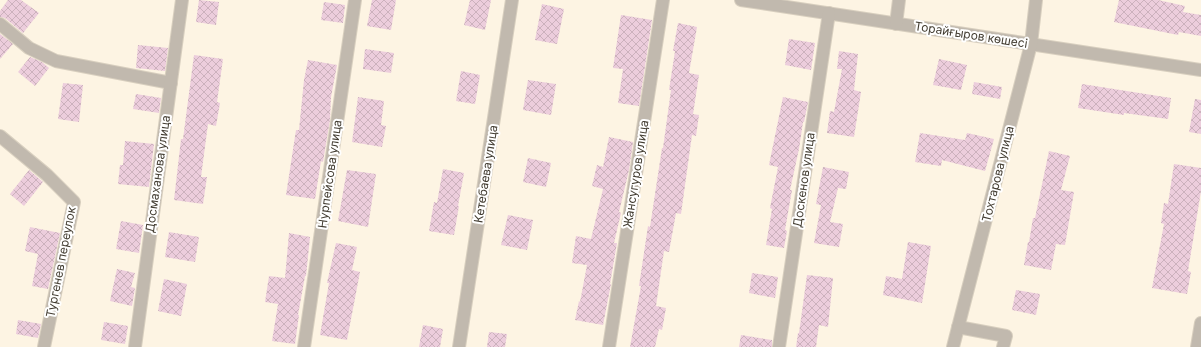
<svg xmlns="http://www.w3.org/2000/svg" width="1201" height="347" viewBox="0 0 1201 347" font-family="Inter,sans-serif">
<defs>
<pattern id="building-cross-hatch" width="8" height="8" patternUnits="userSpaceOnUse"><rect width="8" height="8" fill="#eccddc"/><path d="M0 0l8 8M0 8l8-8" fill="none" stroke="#ccb1bd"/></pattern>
</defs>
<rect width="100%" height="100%" fill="#fdf4e3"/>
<g fill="url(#building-cross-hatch)">
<polygon points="8,0 21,0 39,13 23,33 5,18 0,17 0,11"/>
<polygon points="199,0 219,2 216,25 196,22"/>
<polygon points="372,0 396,0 391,30 367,26"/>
<polygon points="470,0 491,0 485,30 464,25"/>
<polygon points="1119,0 1158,0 1185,6 1183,12 1201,15 1201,36 1179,32 1178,35 1114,22"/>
<polygon points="324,2 345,5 343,23 321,20"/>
<polygon points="542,4 564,9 557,44 535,40"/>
<polygon points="621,15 652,20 639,106 618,103 623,69 613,68"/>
<polygon points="678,23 697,27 689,73 699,75 693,114 699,115 696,136 692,135 681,214 676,213 669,252 664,251 656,306 666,308 662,330 659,329 655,347 630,347 641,286 639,286 648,226 650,227 662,148 663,148 671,90 669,90 675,51 673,51"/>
<polygon points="0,34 13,44 0,59"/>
<polygon points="789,39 815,43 811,70 785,65"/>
<polygon points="138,45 168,48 165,71 136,68"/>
<polygon points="365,49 394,53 391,73 363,69"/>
<polygon points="839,51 858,54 854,90 861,92 854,137 827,133 830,111 834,112 842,69 837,69"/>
<polygon points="194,55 223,59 217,102 220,103 216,126 208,124 201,177 207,177 203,204 174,200 181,139 183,139"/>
<polygon points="30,57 42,62 49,68 35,86 18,72"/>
<polygon points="939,59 967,65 961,90 933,85"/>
<polygon points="308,60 337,65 331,97 330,120 323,162 321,161 315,199 286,195 296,130 299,130 304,80"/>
<polygon points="461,71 480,75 475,104 456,101"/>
<polygon points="528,80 556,84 551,115 523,110"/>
<polygon points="974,82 1002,87 1000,99 972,94"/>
<polygon points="63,83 83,85 79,122 58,119"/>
<polygon points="1082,84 1171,98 1168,119 1124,113 1124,115 1078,108"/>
<polygon points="136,94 161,98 159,113 133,109"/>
<polygon points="358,97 384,101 381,125 386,126 382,147 352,142"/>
<polygon points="783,97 808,102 804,122 803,122 799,149 790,190 792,190 785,230 787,231 784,248 766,245 772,209 770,208 778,167 769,165"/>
<polygon points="1195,99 1201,100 1201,134 1189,132"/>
<polygon points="920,133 965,140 967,133 994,139 985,171 942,160 941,166 915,162"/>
<polygon points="609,137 633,142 629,170 619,212 621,213 614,243 617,243 610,284 611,284 603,325 575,320 579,301 580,302 587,265 572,263 576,236 591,239 603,189 592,186 597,165 603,167"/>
<polygon points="125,141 154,144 149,187 118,184 120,165 123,165"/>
<polygon points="1049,151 1070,156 1061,190 1074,192 1065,245 1056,244 1051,270 1024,265 1028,242 1029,242 1033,218 1035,218"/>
<polygon points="528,158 551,163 546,187 523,182"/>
<polygon points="1174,164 1201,168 1201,191 1188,271 1191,272 1187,294 1152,288 1164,224 1161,223 1164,203 1168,204"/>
<polygon points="823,167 849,172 846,189 838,188 830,222 843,224 839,247 814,243 821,205 816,204"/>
<polygon points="443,169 464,173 458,206 459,206 454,235 429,231 434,202 437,203"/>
<polygon points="29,170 43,182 24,206 10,194"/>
<polygon points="347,170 376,174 368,227 338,221"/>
<polygon points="508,215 533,220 527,250 501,245"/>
<polygon points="121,221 143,225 139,253 116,249"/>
<polygon points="30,227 60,233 48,289 32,286 38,254 25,251"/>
<polygon points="169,232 199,237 195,262 165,257"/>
<polygon points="289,233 310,237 306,276 305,276 298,315 299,315 295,344 272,341 278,304 265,302 269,276 285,278"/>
<polygon points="908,242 931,246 922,303 883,295 886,276 902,279"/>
<polygon points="336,243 357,247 352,270 360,272 347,340 320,335 329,283 327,283"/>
<polygon points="117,269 135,273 131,287 135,288 132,306 110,301"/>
<polygon points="752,273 778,277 775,298 749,293"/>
<polygon points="807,275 833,278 828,327 819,325 816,347 796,347 798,333 799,333"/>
<polygon points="164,279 187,284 181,316 158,311"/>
<polygon points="1016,290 1040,294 1036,315 1012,310"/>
<polygon points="18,320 41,324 38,338 16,334"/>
<polygon points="104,322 128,326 125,344 101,340"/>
<polygon points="423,325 443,329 440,347 419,347"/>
<polygon points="489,332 507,334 505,347 487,347"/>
<polygon points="741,335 772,340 772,347 739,347"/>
</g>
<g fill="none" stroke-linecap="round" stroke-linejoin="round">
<defs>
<g id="minor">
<polyline points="741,0 1201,70"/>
<polyline points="0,24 29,48 56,61 171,83"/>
<polyline points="896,24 899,0"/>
<polyline points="0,136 47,175 74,202 44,347"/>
<polyline points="958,327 1006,336 1003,347"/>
<polyline points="135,347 182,0"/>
<polyline points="304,347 355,0"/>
<polyline points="459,347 512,0"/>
<polyline points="609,347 663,0"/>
<polyline points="779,347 829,13"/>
<polyline points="953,347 1031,44 1036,0"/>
<polyline points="1197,347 1201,323"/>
</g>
</defs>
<use href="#minor" stroke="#d8cfbf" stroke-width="14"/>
<use href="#minor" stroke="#c1b9ae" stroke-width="12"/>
</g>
<g text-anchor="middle" stroke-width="4" stroke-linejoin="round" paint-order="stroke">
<g font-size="12" fill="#423c31" stroke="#fff">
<text transform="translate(971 35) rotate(9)" y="4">Торайғыров көшесі</text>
<text transform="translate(158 174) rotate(-82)" y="4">Досмаханова улица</text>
<text transform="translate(330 174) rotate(-82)" y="4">Нурпейсова улица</text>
<text transform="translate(486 174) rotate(-81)" y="4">Кетебаева улица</text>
<text transform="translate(636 174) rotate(-81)" y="4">Жансугуров улица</text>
<text transform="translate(998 174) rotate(-76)" y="4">Тохтарова улица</text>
<text transform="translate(804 180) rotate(-82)" y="4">Доскенов улица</text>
<text transform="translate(61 262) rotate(-79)" y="4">Тургенев переулок</text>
</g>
</g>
</svg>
